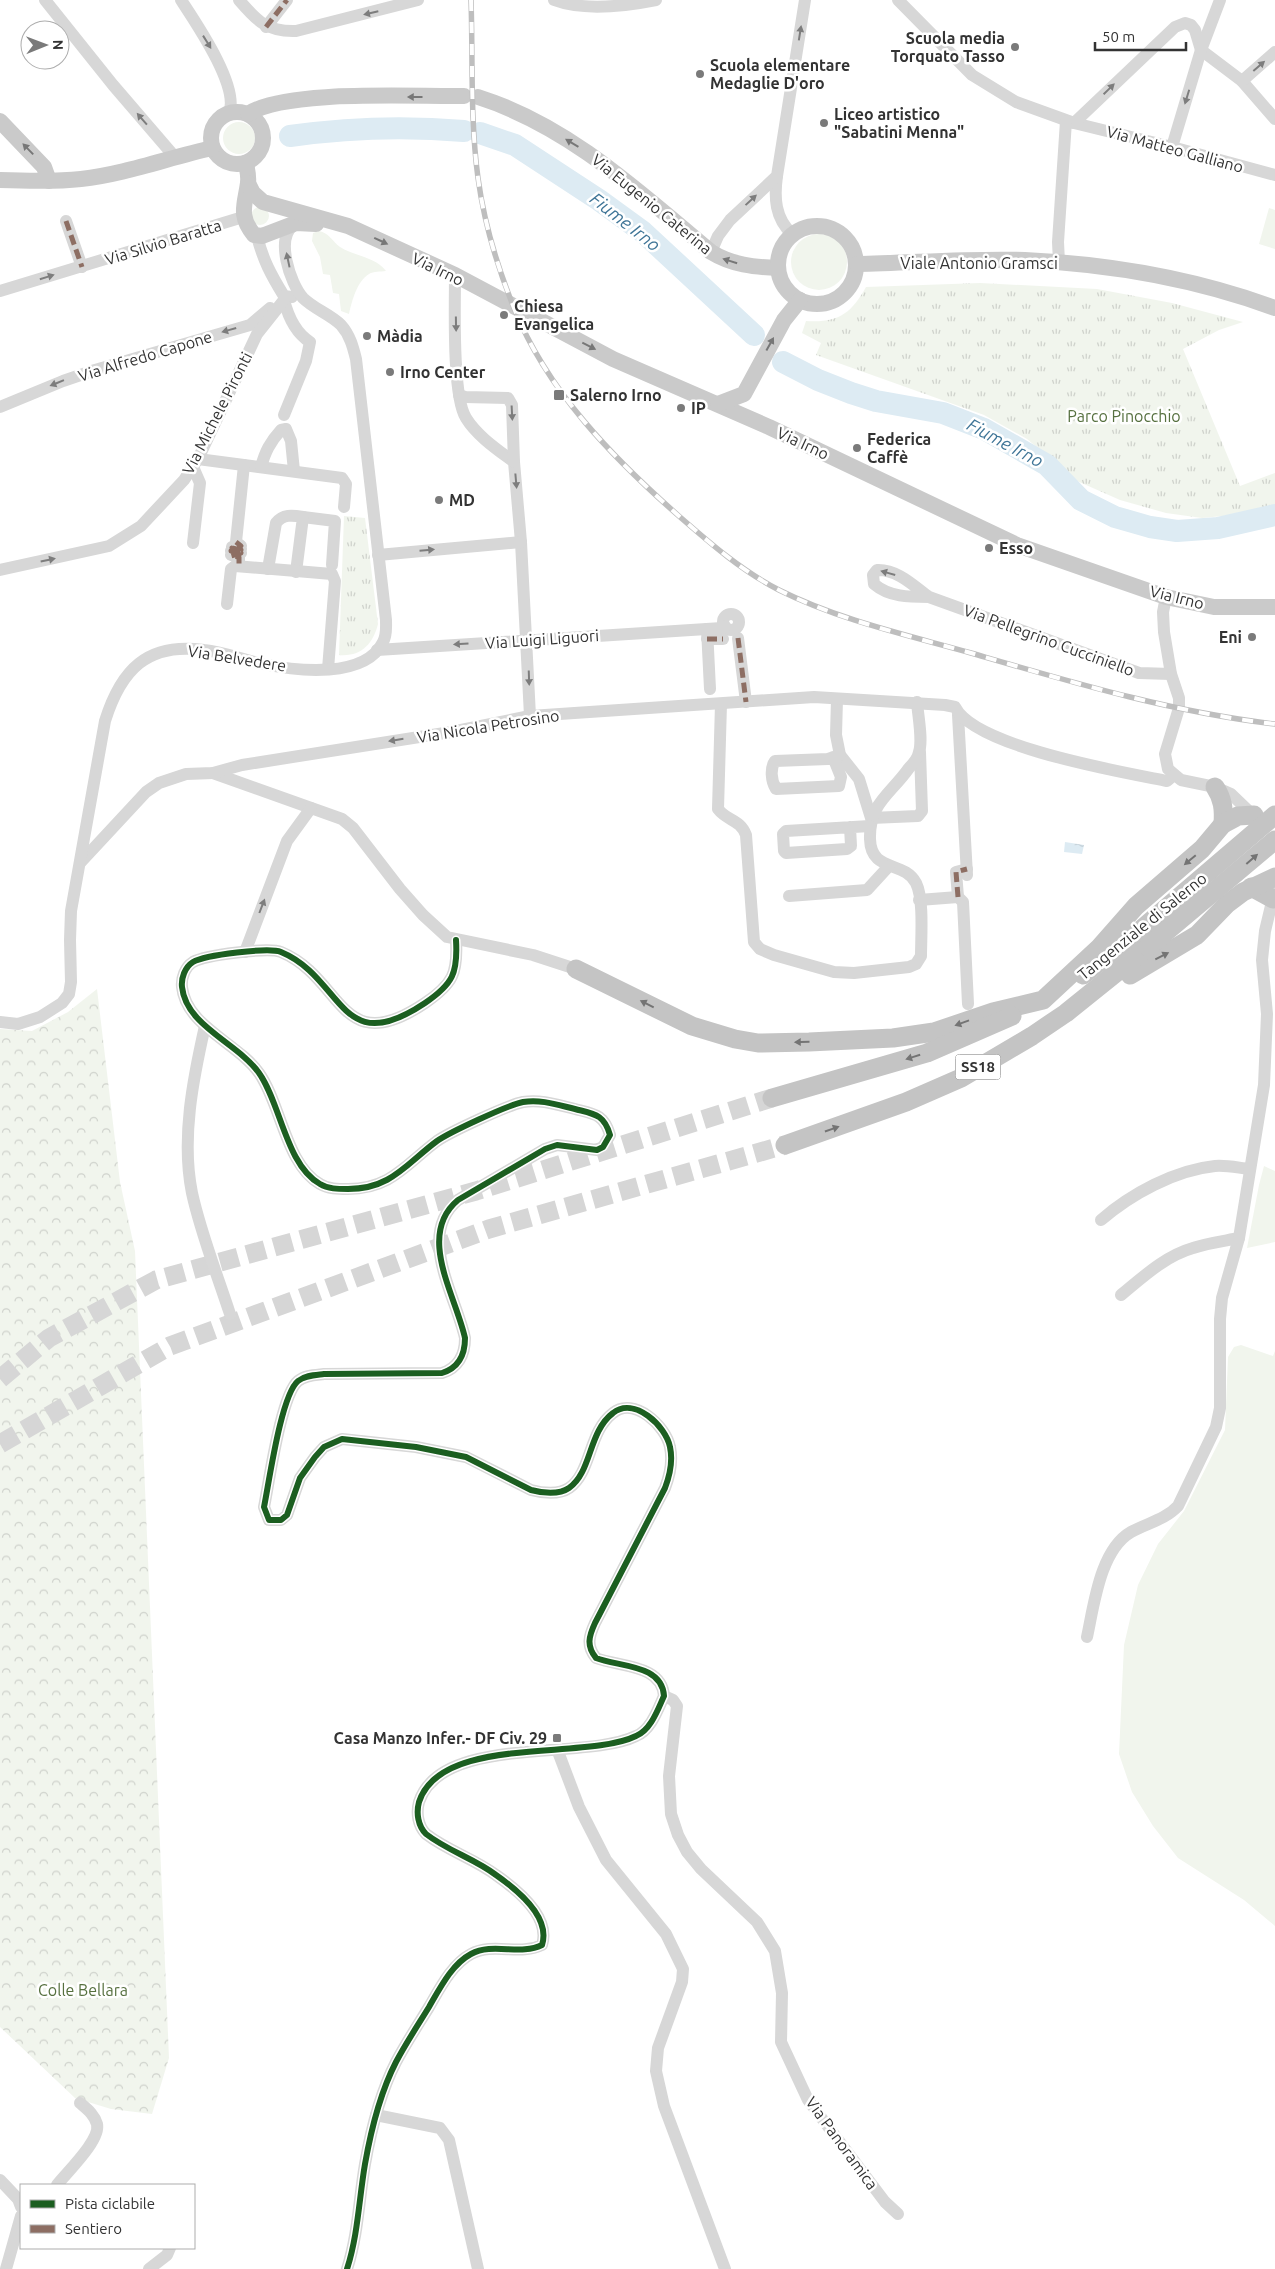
<svg xmlns="http://www.w3.org/2000/svg" width="1275" height="2269" viewBox="0 0 1275 2269" font-family="Ubuntu,sans-serif">
<defs>
<pattern id="forest-crowns" width="20" height="18" patternUnits="userSpaceOnUse" patternTransform="scale(1.25)"><rect width="20" height="18" fill="#f1f5ed"/><path d="M2 6a3 3 0 1 1 6 0M12 15a3 3 0 1 1 6 0" fill="none" stroke="#cfd2cc"/></pattern>
<pattern id="park-tufts" width="24" height="20" patternUnits="userSpaceOnUse" patternTransform="scale(1.25)"><rect width="24" height="20" fill="#f1f5ed"/><path d="M3 7l-1-3M5 7V3M7 7l1-3M15 17l-1-3M17 17v-4M19 17l1-3" fill="none" stroke="#cfd2cc"/></pattern>
<pattern id="water-ripples" width="26" height="14" patternUnits="userSpaceOnUse" patternTransform="scale(1.25)"><rect width="26" height="14" fill="#ddebf3"/><path d="M2 4q2-2 4 0t4 0M15 11q2-2 4 0t4 0" fill="none" stroke="#becad1"/></pattern>
</defs>
<rect width="100%" height="100%" fill="#fff"/>
<g fill="#f1f5ed">
<circle cx="239" cy="138" r="16"/>
<circle cx="260" cy="216" r="9"/>
<polygon points="1269,208 1275,210 1275,249 1259,244"/>
<path d="M319,231c10,2 13,10 21,16 14,9 36,10 46,24 -6,1 -12,0 -17,3 -12,7 -17,27 -20,40l-8,-3 -2,-17 -6,-1 -3,-18 -7,-1 -3,-17 -8,-16 1,-8z"/>
<circle cx="819" cy="262" r="28"/>
<polygon points="1264,1166 1275,1171 1275,1242 1247,1248 1259,1185"/>
<polygon points="1241,1345 1273,1356 1275,1351 1275,1926 1244,1900 1178,1858 1153,1826 1132,1792 1119,1754 1124,1645 1138,1585 1158,1544 1184,1511 1225,1430 1228,1357 1234,1347"/>
</g>
<polygon fill="url(#forest-crowns)" points="97,989 120,1182 135,1251 169,2058 152,2114 111,2109 75,2098 0,2027 0,1029 32,1031 68,1012"/>
<g fill="url(#park-tufts)">
<path d="M980,283l117,6 75,14 71,19 -24,8 -36,19 57,137 35,-13v38l-73,7 -36,-5 -46,-13 -43,-19 -50,-42 -43,-24 -168,-60 5,-12 -19,-10 4,-12c32,2 45,-7 60,-34z"/>
<path d="M344,516l21,2 13,106c-5,20 -17,33 -39,31z"/>
</g>
<polygon fill="url(#water-ripples)" points="1065,842 1084,845 1082,854 1064,852"/>
<g fill="none" stroke-linecap="round" stroke-linejoin="round">
<g stroke="#ddebf3" stroke-width="22">
<polyline points="480,133 515,145 599,200 643,232 754,335"/>
<path d="M290,136c56,-8 117,-10 174,-5"/>
<polyline points="783,362 818,380 851,393 876,401 943,413 984,429 1047,465 1081,500 1115,517 1150,527 1177,531 1218,528 1275,515"/>
</g>
<g stroke="#d6d6d6" stroke-width="19" stroke-dasharray="19 9" stroke-linecap="butt">
<polyline points="0,1379 49,1338 156,1280 476,1191 772,1098"/>
<polyline points="0,1444 170,1346 489,1229 785,1145"/>
</g>
<g stroke="#d7d7d7" stroke-width="12">
<polyline points="45,0 113,85 174,156"/>
<path d="M181,0c15,23 59,87 48,113"/>
<path d="M239,0c18,21 28,32 57,31l122,-31"/>
<path d="M554,0c29,11 72,6 102,0"/>
<polyline points="898,0 972,75 1016,102 1074,123 1172,147 1275,175"/>
<polyline points="266,27 287,0"/>
<polyline points="1201,50 1242,81 1275,119"/>
<polyline points="1242,81 1275,52"/>
<polyline points="1074,123 1175,27 1185,23 1191,25 1195,30 1201,50"/>
<polyline points="1172,147 1201,50 1220,0"/>
<path d="M777,176c-3,22 -2,42 15,58"/>
<polyline points="66,221 82,267"/>
<path d="M257,236c6,24 14,39 27,60l8,1"/>
<polyline points="711,252 718,236 730,220 777,176 805,0"/>
<polyline points="1059,262 1058,242 1066,121"/>
<path d="M455,275c0,30 -3,121 11,143 11,18 32,32 48,44l7,80 9,174"/>
<polyline points="0,291 243,217"/>
<polyline points="459,395 465,397 508,398 512,405 514,462"/>
<polyline points="0,407 63,381 95,370 250,325 270,308"/>
<path d="M284,415l22,-54 4,-19c-14,-9 -22,-26 -26,-42"/>
<polyline points="198,459 342,478 346,484 344,507"/>
<polyline points="193,467 200,483 193,543"/>
<path d="M261,467c4,-15 9,-25 20,-37l5,-1 5,12 3,30"/>
<polyline points="303,517 335,521 332,565"/>
<polyline points="378,555 521,542"/>
<polyline points="239,566 239,557 231,555 241,553 231,551 241,549 232,547 241,546 236,542 244,465"/>
<path d="M268,569l8,-46c7,-9 16,-8 27,-6l-7,55"/>
<polyline points="0,570 109,546 141,526 184,480 198,459 257,334 284,300 284,296"/>
<path d="M929,597c-15,-11 -32,-28 -52,-27l-4,5 1,9c15,13 35,13 55,13l210,76 32,1"/>
<polyline points="1166,597 1163,612 1164,632 1171,674 1179,698 1179,708 1165,754 1168,769 1181,780 1215,787 1231,794 1255,817"/>
<polyline points="227,604 231,569 235,566 332,574 335,581 328,669"/>
<circle cx="731" cy="622" r="8"/>
<polyline points="707,629 710,689"/>
<polyline points="738,638 746,702"/>
<polyline points="707,639 723,639"/>
<polyline points="377,650 722,628 725,626"/>
<polyline points="837,699 836,735 840,755 859,779 871,818 918,816 922,811 920,752"/>
<path d="M721,704l-3,105c9,12 22,10 28,26l8,107 6,7 14,6 60,17 20,1 55,-6 7,-3 5,-8c0,-19 3,-57 -5,-73 -12,-23 -45,-10 -46,-44 -1,-36 20,-44 39,-71 4,-4 9,-10 10,-16 4,-12 -1,-36 -2,-50"/>
<polyline points="958,715 967,875"/>
<path d="M833,757l8,20 -2,9 -63,3c-5,-8 -6,-21 -1,-28l53,-2 12,-4"/>
<polyline points="213,773 342,819 353,828 400,889 423,915 447,937 533,955 576,969"/>
<polyline points="850,827 851,846 847,849 786,853 784,851 783,834 786,831 870,826"/>
<path d="M80,863l66,-71 13,-9 27,-9 27,-1 29,-8 209,-33 79,-16 284,-19 131,8 10,2c20,40 167,65 212,74l7,-6"/>
<polyline points="789,896 867,890 889,866"/>
<polyline points="958,897 956,872 967,869"/>
<polyline points="919,900 958,897 963,902 968,1004"/>
<polyline points="245,952 287,841 311,808"/>
<path d="M0,1022l18,2 22,-7 22,-14 7,-9 2,-12 -1,-42 1,-29 34,-190c16,-51 42,-79 99,-71 20,2 40,10 59,14 34,7 102,15 120,-22 4,-7 3,-15 3,-22l-30,-261c-3,-12 -6,-24 -15,-34 -11,-11 -27,-16 -38,-27 -13,-15 -28,-60 -9,-73"/>
<path d="M205,1026c-12,53 -24,113 -13,167 9,41 25,81 38,121"/>
<path d="M1101,1220c30,-26 74,-50 114,-54 12,-1 24,2 35,3"/>
<path d="M1121,1295c22,-18 44,-39 72,-47 15,-5 31,-7 46,-10"/>
<path d="M1087,1637c7,-32 13,-87 44,-105 16,-9 34,-12 47,-26l38,-79 4,-19v-89l2,-21 17,-60 25,-153 3,-71 -5,-54 3,-29 10,-42"/>
<polyline points="664,1696 673,1700 677,1706 669,1776 671,1814 678,1835 687,1852 701,1869 757,1922 775,1951 782,1993 781,2042 808,2100 885,2202 898,2214"/>
<polyline points="557,1749 579,1807 606,1860 666,1934 683,1969 682,1982 658,2048 656,2071 664,2106 725,2269"/>
<polyline points="376,2115 440,2128 449,2140 478,2269"/>
<polyline points="0,2180 18,2199 21,2207"/>
<path d="M57,2185c10,-13 44,-45 40,-61 -3,-10 -10,-15 -17,-21"/>
<polyline points="6,2269 21,2216"/>
<polyline points="149,2269 167,2255 170,2248"/>
<path d="M347,2269c11,-34 12,-70 18,-105 6,-34 15,-71 31,-102 10,-19 22,-37 33,-55 11,-19 23,-43 42,-53 22,-12 49,2 71,-9 9,-28 -26,-56 -46,-70 -21,-16 -48,-24 -70,-41 -8,-8 -10,-21 -7,-32 22,-68 166,-41 217,-66 15,-6 22,-27 28,-40 -2,-32 -45,-29 -68,-38 -10,-12 -7,-22 -1,-35l70,-135c5,-13 8,-27 5,-41 -4,-21 -36,-51 -57,-34 -25,19 -21,59 -44,75 -10,7 -27,5 -38,2l-65,-33 -50,-10 -74,-8 -18,8 -9,10 -15,21 -13,37 -6,5h-12l-5,-13c5,-24 17,-112 34,-126 7,-6 17,-6 26,-7l118,-1c16,-5 23,-18 23,-35 -9,-42 -49,-103 -7,-138l87,-51 12,-4 40,5 6,-3 7,-12c-6,-21 -16,-21 -35,-26 -17,-4 -34,-10 -52,-7 -15,3 -73,30 -86,39 -31,23 -46,48 -89,48 -10,0 -20,0 -28,-5 -34,-19 -39,-80 -61,-111 -21,-30 -73,-47 -77,-86 -1,-9 3,-20 11,-25 12,-7 76,-15 88,-10 63,26 58,109 144,51 28,-19 33,-30 31,-63"/>
</g>
<g stroke="#cacaca" stroke-width="16">
<path d="M478,97c91,29 161,95 233,155 21,13 43,15 67,16"/>
<circle cx="237" cy="138" r="26"/>
<path d="M248,114c37,-25 167,-17 216,-18"/>
<polyline points="0,121 44,167 49,181"/>
<path d="M246,163c1,6 3,13 2,20 -3,22 -10,32 6,52l8,1 34,-13 20,1"/>
<path d="M0,180c27,1 54,2 81,-1 44,-5 87,-21 131,-31"/>
<polyline points="248,183 253,193 263,202 348,226 455,275 613,359 769,427 1017,545 1166,597 1214,607 1275,607"/>
<circle cx="817" cy="265" r="39"/>
<path d="M857,264c56,-1 112,-6 168,-4 84,4 171,19 250,48"/>
<polyline points="718,404 744,394 784,320 800,300"/>
</g>
<g stroke="#c4c4c4" stroke-width="19">
<path d="M1215,787c8,12 9,22 8,37"/>
<polyline points="1251,887 1273,899"/>
<polyline points="576,969 692,1026 735,1039 758,1043 809,1042 893,1038 934,1032 993,1012 1043,1000 1099,948 1136,906 1202,849 1223,824 1238,816 1254,815"/>
<polyline points="1083,975 1137,933"/>
<polyline points="1130,975 1197,935 1227,904 1243,892 1275,877"/>
<polyline points="772,1098 927,1053 1012,1016"/>
<polyline points="785,1145 906,1102 961,1078 1032,1036 1066,1013 1148,947"/>
</g>
<defs>
<path id="rail" d="M471,0c2,59 -1,119 7,178 6,44 19,88 36,130 33,83 100,151 166,209 31,27 62,54 99,73 60,30 128,45 192,63 100,29 200,59 304,71"/>
</defs>
<use href="#rail" stroke="#bebebe" stroke-width="5.5"/>
<use href="#rail" stroke="#fff" stroke-width="4" stroke-dasharray="11" stroke-linecap="butt"/>
<g stroke="#c4c4c4" stroke-width="19">
<polyline points="1137,933 1275,815"/>
<polyline points="1148,947 1275,840"/>
</g>
<g stroke="#8d6e63" stroke-width="5" stroke-dasharray="10 5" stroke-linecap="butt">
<polyline points="266,27 287,0"/>
<polyline points="66,221 82,267"/>
<polyline points="236,542 241,546 232,548 241,550 231,551 241,553 231,556 239,557 239,566"/>
<polyline points="738,638 746,702"/>
<polyline points="707,639 723,639"/>
<polyline points="958,897 956,872 967,869"/>
</g>
<defs>
<path id="cycleway" d="M347,2269c11,-34 12,-70 18,-105 6,-34 15,-71 31,-102 10,-19 22,-37 33,-55 11,-19 23,-43 42,-53 22,-12 49,2 71,-9 9,-28 -26,-56 -46,-70 -21,-16 -48,-24 -70,-41 -8,-8 -10,-21 -7,-32 22,-68 166,-41 217,-66 15,-6 22,-27 28,-40 -2,-32 -45,-29 -68,-38 -10,-12 -7,-22 -1,-35l70,-135c5,-13 8,-27 5,-41 -4,-21 -36,-51 -57,-34 -25,19 -21,59 -44,75 -10,7 -27,5 -38,2l-65,-33 -50,-10 -74,-8 -18,8 -9,10 -15,21 -13,37 -6,5h-12l-5,-13c5,-24 17,-112 34,-126 7,-6 17,-6 26,-7l118,-1c16,-5 23,-18 23,-35 -9,-42 -49,-103 -7,-138l87,-51 12,-4 40,5 6,-3 7,-12c-6,-21 -16,-21 -35,-26 -17,-4 -34,-10 -52,-7 -15,3 -73,30 -86,39 -31,23 -46,48 -89,48 -10,0 -20,0 -28,-5 -34,-19 -39,-80 -61,-111 -21,-30 -73,-47 -77,-86 -1,-9 3,-20 11,-25 12,-7 76,-15 88,-10 63,26 58,109 144,51 28,-19 33,-30 31,-63"/>
</defs>
<use href="#cycleway" stroke="#fff" stroke-width="9"/>
<use href="#cycleway" stroke="#1b5e20" stroke-width="6"/>
</g>
<defs><path id="oneway-solid" d="M-6-.8H1V-3.2L6.5 0L1 3.2V.8H-6Z" transform="scale(1.25)"/></defs>
<g fill="#7d7d7d">
<use href="#oneway-solid" transform="translate(371 13) rotate(167)"/>
<use href="#oneway-solid" transform="translate(800 33) rotate(-81)"/>
<use href="#oneway-solid" transform="translate(207 42) rotate(58)"/>
<use href="#oneway-solid" transform="translate(1259 66) rotate(-41)"/>
<use href="#oneway-solid" transform="translate(1109 89) rotate(-44)"/>
<use href="#oneway-solid" transform="translate(1187 97) rotate(107)"/>
<use href="#oneway-solid" transform="translate(142 119) rotate(-131)"/>
<use href="#oneway-solid" transform="translate(751 200) rotate(-43)"/>
<use href="#oneway-solid" transform="translate(288 260) rotate(-102)"/>
<use href="#oneway-solid" transform="translate(47 277) rotate(-17)"/>
<use href="#oneway-solid" transform="translate(456 324) rotate(89)"/>
<use href="#oneway-solid" transform="translate(229 330) rotate(164)"/>
<use href="#oneway-solid" transform="translate(57 383) rotate(158)"/>
<use href="#oneway-solid" transform="translate(512 413) rotate(87)"/>
<use href="#oneway-solid" transform="translate(516 481) rotate(85)"/>
<use href="#oneway-solid" transform="translate(427 550) rotate(-5)"/>
<use href="#oneway-solid" transform="translate(48 560) rotate(-12)"/>
<use href="#oneway-solid" transform="translate(888 573) rotate(-164)"/>
<use href="#oneway-solid" transform="translate(461 644) rotate(176)"/>
<use href="#oneway-solid" transform="translate(529 678) rotate(88)"/>
<use href="#oneway-solid" transform="translate(396 740) rotate(171)"/>
<use href="#oneway-solid" transform="translate(262 906) rotate(-69)"/>
</g>
<g fill="#777">
<use href="#oneway-solid" transform="translate(415 97) rotate(180)"/>
<use href="#oneway-solid" transform="translate(572 143) rotate(-149)"/>
<use href="#oneway-solid" transform="translate(28 149) rotate(-134)"/>
<use href="#oneway-solid" transform="translate(381 241) rotate(25)"/>
<use href="#oneway-solid" transform="translate(730 261) rotate(-162)"/>
<use href="#oneway-solid" transform="translate(770 344) rotate(-61)"/>
<use href="#oneway-solid" transform="translate(589 346) rotate(27)"/>
</g>
<g fill="#747474">
<use href="#oneway-solid" transform="translate(1252 859) rotate(-41)"/>
<use href="#oneway-solid" transform="translate(1190 860) rotate(140)"/>
<use href="#oneway-solid" transform="translate(1162 956) rotate(-27)"/>
<use href="#oneway-solid" transform="translate(647 1004) rotate(-153)"/>
<use href="#oneway-solid" transform="translate(962 1023) rotate(160)"/>
<use href="#oneway-solid" transform="translate(802 1042) rotate(179)"/>
<use href="#oneway-solid" transform="translate(913 1057) rotate(163)"/>
<use href="#oneway-solid" transform="translate(832 1129) rotate(-19)"/>
</g>
<g fill="#7a7a7a" stroke="#fff" stroke-width="2">
<circle cx="1015" cy="47" r="5"/>
<circle cx="700" cy="74" r="5"/>
<circle cx="824" cy="123" r="5"/>
<circle cx="504" cy="315" r="5"/>
<circle cx="367" cy="336" r="5"/>
<circle cx="390" cy="372" r="5"/>
<rect x="553" y="389" width="12" height="12" rx="2.5"/>
<circle cx="681" cy="408" r="5"/>
<circle cx="857" cy="448" r="5"/>
<circle cx="439" cy="500" r="5"/>
<circle cx="989" cy="548" r="5"/>
<circle cx="1252" cy="637" r="5"/>
<rect x="552" y="1733" width="10" height="10" rx="2.5"/>
</g>
<g text-anchor="middle" stroke-width="5" stroke-linejoin="round" paint-order="stroke">
<rect fill="#fff" stroke="#707070" stroke-width="1" x="955.5" y="1054.5" width="45" height="25" rx="4"/>
<g font-size="15" font-weight="bold" fill="#333">
<text x="978" y="1072">SS18</text>
</g>
<g font-size="16" font-weight="bold" fill="#333" stroke="#fff" text-anchor="start">
<text x="1005" y="44" text-anchor="end">Scuola media<tspan x="1005" dy="18">Torquato Tasso</tspan></text>
<text x="710" y="71">Scuola elementare<tspan x="710" dy="18">Medaglie D'oro</tspan></text>
<text x="834" y="120">Liceo artistico<tspan x="834" dy="18">"Sabatini Menna"</tspan></text>
<text x="514" y="312">Chiesa<tspan x="514" dy="18">Evangelica</tspan></text>
<text x="377" y="342">Màdia</text>
<text x="400" y="378">Irno Center</text>
<text x="570" y="401">Salerno Irno</text>
<text x="691" y="414">IP</text>
<text x="867" y="445">Federica<tspan x="867" dy="18">Caffè</tspan></text>
<text x="449" y="506">MD</text>
<text x="999" y="554">Esso</text>
<text x="1242" y="643" text-anchor="end">Eni</text>
<text x="547" y="1744" text-anchor="end">Casa Manzo Infer.- DF Civ. 29</text>
</g>
<g font-size="16" fill="#333" stroke="#fff">
<text transform="translate(1175 149) rotate(15)" y="6">Via Matteo Galliano</text>
<text transform="translate(652 204) rotate(39)" y="6">Via Eugenio Caterina</text>
<text transform="translate(163 242) rotate(-17)" y="6">Via Silvio Baratta</text>
<text x="979" y="269">Viale Antonio Gramsci</text>
<text transform="translate(438 269) rotate(26)" y="6">Via Irno</text>
<text transform="translate(145 356) rotate(-17)" y="6">Via Alfredo Capone</text>
<text transform="translate(217 413) rotate(-63)" y="6">Via Michele Pironti</text>
<text transform="translate(803 443) rotate(25)" y="6">Via Irno</text>
<text transform="translate(1177 597) rotate(14)" y="6">Via Irno</text>
<text transform="translate(542 639) rotate(-4)" y="6">Via Luigi Liguori</text>
<text transform="translate(1049 640) rotate(20)" y="6">Via Pellegrino Cucciniello</text>
<text transform="translate(237 658) rotate(9)" y="6">Via Belvedere</text>
<text transform="translate(488 726) rotate(-9)" y="6">Via Nicola Petrosino</text>
<text transform="translate(1142 926) rotate(-39)" y="6">Tangenziale di Salerno</text>
<text transform="translate(842 2143) rotate(54)" y="6">Via Panoramica</text>
</g>
<g font-size="16" fill="#56703f" stroke="#fff">
<text x="1124" y="422">Parco Pinocchio</text>
<text x="83" y="1996">Colle Bellara</text>
</g>
<g font-size="18" font-style="italic" fill="#3f7597" stroke="#fff">
<text transform="translate(625 222) rotate(38)" y="6">Fiume Irno</text>
<text transform="translate(1005 443) rotate(28)" y="6">Fiume Irno</text>
</g>
</g>
<rect x="20" y="2184" width="175" height="65" fill="#ffffff" stroke="#adadad"/>
<rect x="30" y="2200" width="25" height="8" fill="#1b5e20" stroke="#adadad"/>
<text x="65" y="2209" font-size="15" fill="#333333">Pista ciclabile</text>
<rect x="30" y="2225" width="25" height="8" fill="#8d6e63" stroke="#adadad"/>
<text x="65" y="2234" font-size="15" fill="#333333">Sentiero</text>
<g transform="translate(45 45) rotate(89)"><circle r="24" fill="#ffffff" stroke="#adadad"/>
<path d="M0-4L9 19L0 12L-9 19Z" fill="#7a7a7a"/>
<text y="-8" font-size="14" font-weight="bold" text-anchor="middle" fill="#333333">N</text>
</g>
<path d="M1095 42v8h91v-8" fill="none" stroke="#333333" stroke-width="2.5"/>
<text x="1102" y="42" font-size="15" fill="#333333" stroke="#ffffff" stroke-width="4" paint-order="stroke">50 m</text>
</svg>
